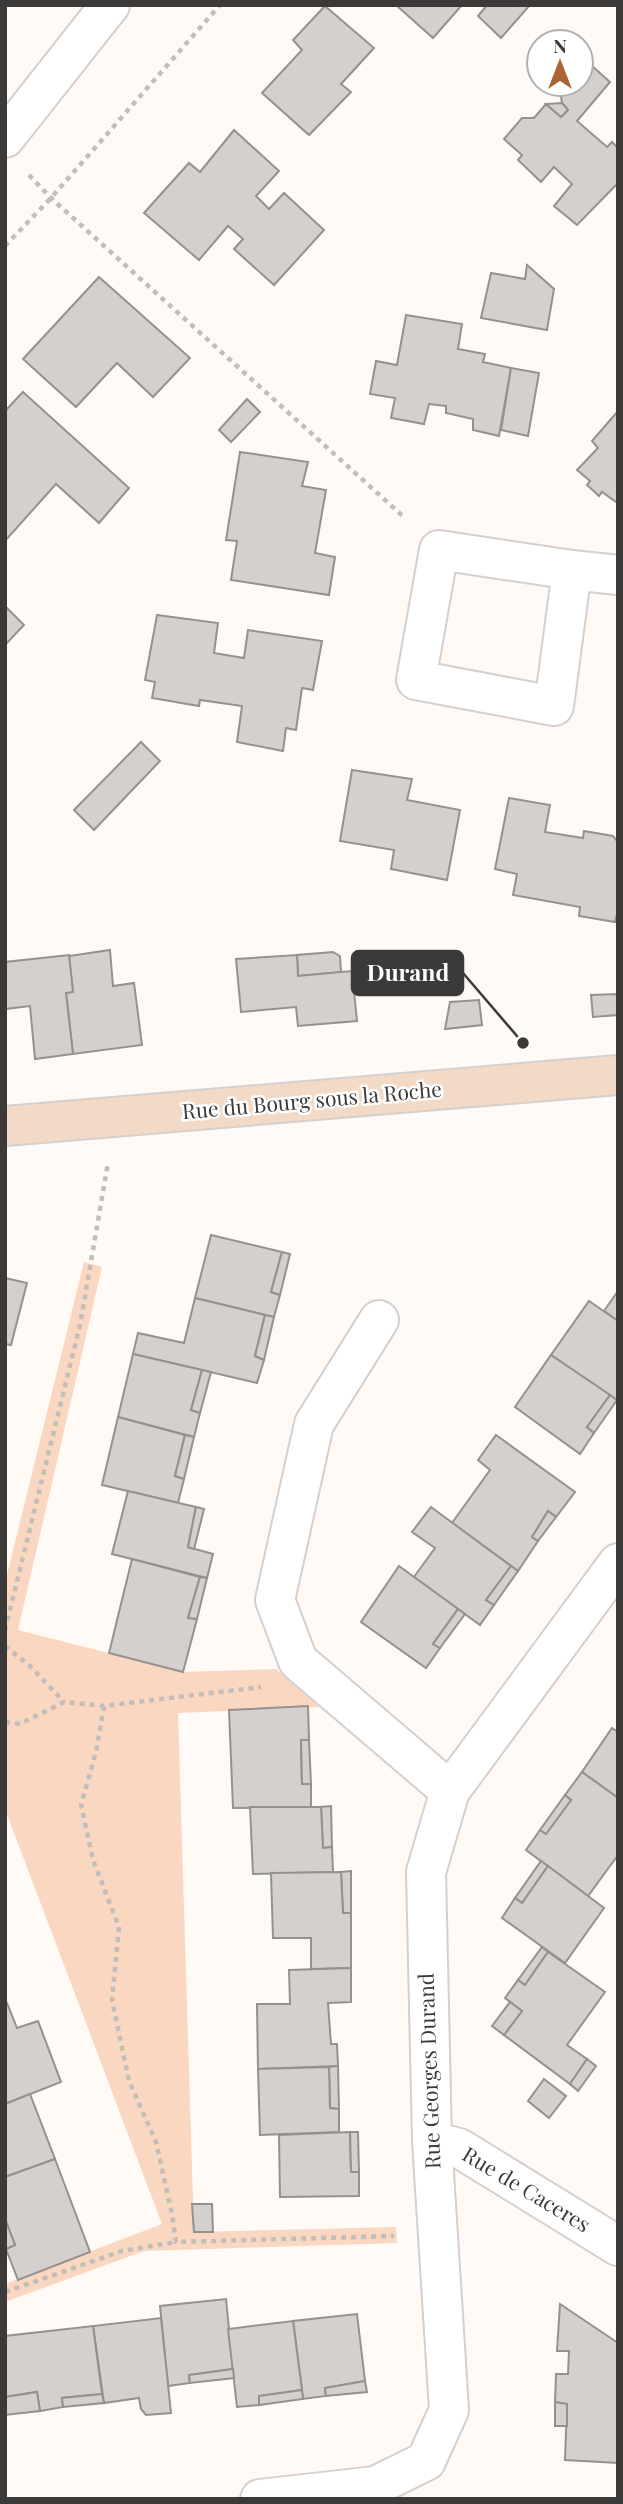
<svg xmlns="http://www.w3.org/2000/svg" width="623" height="2504" viewBox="0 0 623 2504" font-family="'Playfair Display',serif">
<rect width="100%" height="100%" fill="#fffaf6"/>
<polygon fill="#fad7c0" points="84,1262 102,1267 18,1630 183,1672 276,1669 319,1707 178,1713 194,2232 396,2227 397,2243 144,2251 5,2302 5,2284 162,2224 5,1809 5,1583"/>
<g fill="#d5d0cd" stroke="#95918e" stroke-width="2">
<polygon points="396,5 462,5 433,38"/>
<polygon points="487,5 530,5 501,38 478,16"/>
<polygon points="325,6 374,48 341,84 351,92 309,135 262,93 302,50 293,40"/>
<polygon points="581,56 610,82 577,121 607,147 612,142 618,148 618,183 577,225 554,206 572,184 554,167 541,182 518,160 522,155 504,139 522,118 534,118 546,104 561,117 568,110 562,103 559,84 581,84"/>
<polygon points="562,103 568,110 561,117 546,104"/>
<polygon points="234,130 279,171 256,196 269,209 284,193 324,230 274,285 234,249 243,239 228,226 199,260 144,213 189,163 200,172"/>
<polygon points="527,265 554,289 547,330 481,318 491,273 525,279"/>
<polygon points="99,277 190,358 153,397 117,363 76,407 23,359"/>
<polygon points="406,315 462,324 458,349 485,354 483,362 511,368 499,436 473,430 473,419 446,413 446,406 429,404 424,424 391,418 395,398 370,394 376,361 397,365"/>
<polygon points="511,368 539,373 528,436 501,430"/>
<polygon points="23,392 129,488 99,523 56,484 5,541 5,411"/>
<polygon points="247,399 260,412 231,442 219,430"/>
<polygon points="618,411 618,500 616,502 602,492 599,496 587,485 590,481 577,470 598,448 592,441"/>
<polygon points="240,452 308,462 302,486 326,490 315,553 335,557 329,595 231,580 237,541 226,540"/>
<polygon points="5,606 24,625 5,645"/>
<polygon points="157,615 218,623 214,653 244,658 248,630 322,641 313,690 302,688 296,730 286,728 283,751 237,742 242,706 200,700 199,706 152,698 155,682 145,680"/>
<polygon points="141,742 160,761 94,830 74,810"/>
<polygon points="352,770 412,779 407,800 460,810 447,880 391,869 394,850 340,841"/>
<polygon points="509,798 550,805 545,832 583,838 584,831 613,836 618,842 618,910 615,922 579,916 580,907 513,895 517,874 495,869"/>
<polygon points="110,950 113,986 134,983 142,1045 73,1054 66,993 73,992 69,956"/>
<polygon points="333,952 340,956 341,972 298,976 297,955"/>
<polygon points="69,955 73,992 66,993 73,1054 35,1059 30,1006 5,1009 5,962"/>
<polygon points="297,955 298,976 352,971 357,1021 298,1026 296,1007 241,1012 236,959"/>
<polygon points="618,994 618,1015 593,1017 591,995"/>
<polygon points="479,1000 482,1025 445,1029 450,1002"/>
<polygon points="211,1235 282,1252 271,1292 280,1295 274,1317 195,1298"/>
<polygon points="282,1252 290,1254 280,1295 271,1292"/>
<polygon points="5,1278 27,1283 11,1345 5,1344"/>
<polygon points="618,1291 618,1321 604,1311"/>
<polygon points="195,1298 265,1315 255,1356 264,1360 257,1383 133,1354 138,1333 184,1343"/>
<polygon points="589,1301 618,1321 617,1400 551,1355"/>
<polygon points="265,1315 274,1317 264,1360 255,1356"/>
<polygon points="133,1354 202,1370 191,1410 200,1413 194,1437 118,1417"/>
<polygon points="551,1355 610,1395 587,1427 594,1433 580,1454 515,1407"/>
<polygon points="202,1370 211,1372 200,1413 191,1410"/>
<polygon points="610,1395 617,1400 594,1433 587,1427"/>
<polygon points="118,1417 185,1435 175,1476 184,1479 178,1503 102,1485"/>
<polygon points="185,1435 194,1437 184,1479 175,1476"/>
<polygon points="496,1435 575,1492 556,1517 548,1511 532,1537 538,1541 518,1571 452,1523 490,1470 478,1460"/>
<polygon points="128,1491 196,1507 188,1547 213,1554 207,1578 112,1554"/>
<polygon points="196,1507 204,1509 194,1549 188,1547"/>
<polygon points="431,1507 511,1566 486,1600 494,1605 480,1625 414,1577 435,1548 412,1532"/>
<polygon points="548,1511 556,1517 538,1541 532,1537"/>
<polygon points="132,1559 200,1577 188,1618 197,1619 183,1672 109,1653"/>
<polygon points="399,1566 458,1609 433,1644 440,1648 426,1668 361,1622"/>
<polygon points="511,1566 518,1571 494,1605 486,1600"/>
<polygon points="200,1577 207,1578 197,1619 188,1618"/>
<polygon points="458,1609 465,1614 440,1648 433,1644"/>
<polygon points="308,1706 309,1740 301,1740 302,1784 311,1784 311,1807 233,1808 229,1710"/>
<polygon points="612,1728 618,1732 618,1798 582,1772"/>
<polygon points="301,1740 309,1740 311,1784 302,1784"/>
<polygon points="582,1772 618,1798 618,1855 588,1896 526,1850 540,1830 546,1834 571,1800 565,1795"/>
<polygon points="565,1795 571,1800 546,1834 540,1830"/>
<polygon points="331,1806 332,1847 323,1848 321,1807"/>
<polygon points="250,1807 321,1807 323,1848 332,1847 333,1872 253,1874"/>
<polygon points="541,1861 548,1866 522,1903 515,1898"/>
<polygon points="548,1866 604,1908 565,1963 502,1918 515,1898 522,1903"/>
<polygon points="351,1871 351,1913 343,1913 341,1872"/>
<polygon points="341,1872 343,1913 351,1913 351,1968 311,1969 311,1938 273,1938 271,1873"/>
<polygon points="542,1947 548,1952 525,1985 518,1980"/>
<polygon points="548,1952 605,1992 567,2045 587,2059 570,2084 504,2035 522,2011 505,1998 518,1980 525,1985"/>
<polygon points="351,1968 351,2002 328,2003 331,2044 337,2044 338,2066 258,2069 257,2004 290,2004 289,1970"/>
<polygon points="510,2002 522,2011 504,2035 492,2026"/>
<polygon points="7,2003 17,2028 38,2021 61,2082 5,2104 5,2004"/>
<polygon points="587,2059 596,2066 578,2091 570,2084"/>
<polygon points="338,2066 339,2109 330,2108 329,2067"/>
<polygon points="329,2067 330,2108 339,2109 339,2132 260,2135 258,2069"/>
<polygon points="544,2079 566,2096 549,2118 528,2101"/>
<polygon points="30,2094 55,2159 5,2177 5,2104"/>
<polygon points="350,2132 351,2172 359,2172 359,2196 280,2197 279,2135"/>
<polygon points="350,2132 358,2132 359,2172 351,2172"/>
<polygon points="55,2159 90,2252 18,2280 6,2249 15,2245 5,2219 5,2177"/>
<polygon points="192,2204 212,2204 213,2232 194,2232"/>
<polygon points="5,2219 15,2245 6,2249 5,2247"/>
<polygon points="226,2299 233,2369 189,2375 190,2383 168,2386 160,2306"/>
<polygon points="560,2304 618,2343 618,2463 565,2460 567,2404 555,2402 556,2374 568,2374 569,2351 557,2351"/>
<polygon points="357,2314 365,2381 325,2388 326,2396 303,2399 293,2321"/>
<polygon points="161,2318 171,2413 146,2415 141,2409 139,2398 104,2403 93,2326"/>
<polygon points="293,2321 302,2390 259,2396 259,2405 237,2407 228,2329"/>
<polygon points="93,2326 102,2394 62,2398 63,2407 40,2411 37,2392 5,2397 5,2336"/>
<polygon points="233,2369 234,2378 190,2383 189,2375"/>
<polygon points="365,2381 367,2392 326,2396 325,2388"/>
<polygon points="302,2390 303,2399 259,2405 259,2396"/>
<polygon points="37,2392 40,2411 5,2415 5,2397"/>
<polygon points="102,2394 104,2403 63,2407 62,2398"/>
<polygon points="555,2402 567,2404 567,2426 555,2426"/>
</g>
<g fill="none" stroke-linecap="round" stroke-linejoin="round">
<defs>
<g id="street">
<polyline points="5,138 110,5"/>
<polyline points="572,570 554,706 416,680 439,550 572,570 618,575"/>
<polyline points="379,1320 314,1424 275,1600 298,1661 450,1791"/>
<polyline points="432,2141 459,2148 618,2246"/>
<polyline points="260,2499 375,2486 426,2461 449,2410 432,2141 426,1872 450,1791 618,1563"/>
</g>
<polyline id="secondary" points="5,1126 618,1075"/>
</defs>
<use href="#street" stroke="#d5d0cd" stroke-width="42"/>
<use href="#secondary" stroke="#d5d0cd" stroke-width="42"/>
<g stroke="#c2beba" stroke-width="4.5" stroke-dasharray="5 5" stroke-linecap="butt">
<polyline points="29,175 51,198 405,518"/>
<polyline points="5,246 51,198 220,5"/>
<polyline points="5,1630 80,1325 108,1163"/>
<polyline points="5,1646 30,1666 64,1702"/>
<polyline points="104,1706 96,1752 81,1805 93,1860 119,1927 112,2000 129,2081 156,2142 172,2214 176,2242 394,2236"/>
<polyline points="5,1722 20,1724 64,1702 104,1706 261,1687"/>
<polyline points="5,2292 122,2251 176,2242"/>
</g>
<use href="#street" stroke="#fff" stroke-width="38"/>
<use href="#secondary" stroke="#f3dac6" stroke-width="38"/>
</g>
<g text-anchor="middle" stroke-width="5" stroke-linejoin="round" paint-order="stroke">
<g font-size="21" fill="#3c3a39" stroke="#fff">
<text transform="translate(312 1101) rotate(-5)" y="7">Rue du Bourg sous la Roche</text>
<text transform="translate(430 2071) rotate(-92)" y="7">Rue Georges Durand</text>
<text transform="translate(526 2190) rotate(31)" y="7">Rue de Caceres</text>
</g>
</g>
<path fill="none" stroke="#3c3a39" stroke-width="2.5" d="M523 1043L463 973"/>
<circle fill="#3c3a39" stroke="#fff" stroke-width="2.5" cx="523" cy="1043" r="7"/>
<rect fill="#3c3a39" stroke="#3c3a39" stroke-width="2.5" x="352" y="951" width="111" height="44" rx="7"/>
<g font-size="23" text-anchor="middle" font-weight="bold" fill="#fff">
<text x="408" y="981">Durand</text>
</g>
<rect width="623" height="2504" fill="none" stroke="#3c3a39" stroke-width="14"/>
<g transform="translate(560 63)"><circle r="33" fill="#ffffff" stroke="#b1b0b0" stroke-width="2"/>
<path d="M0-5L12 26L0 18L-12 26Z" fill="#a96634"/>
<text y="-10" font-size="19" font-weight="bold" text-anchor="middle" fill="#3c3a39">N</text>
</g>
</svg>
